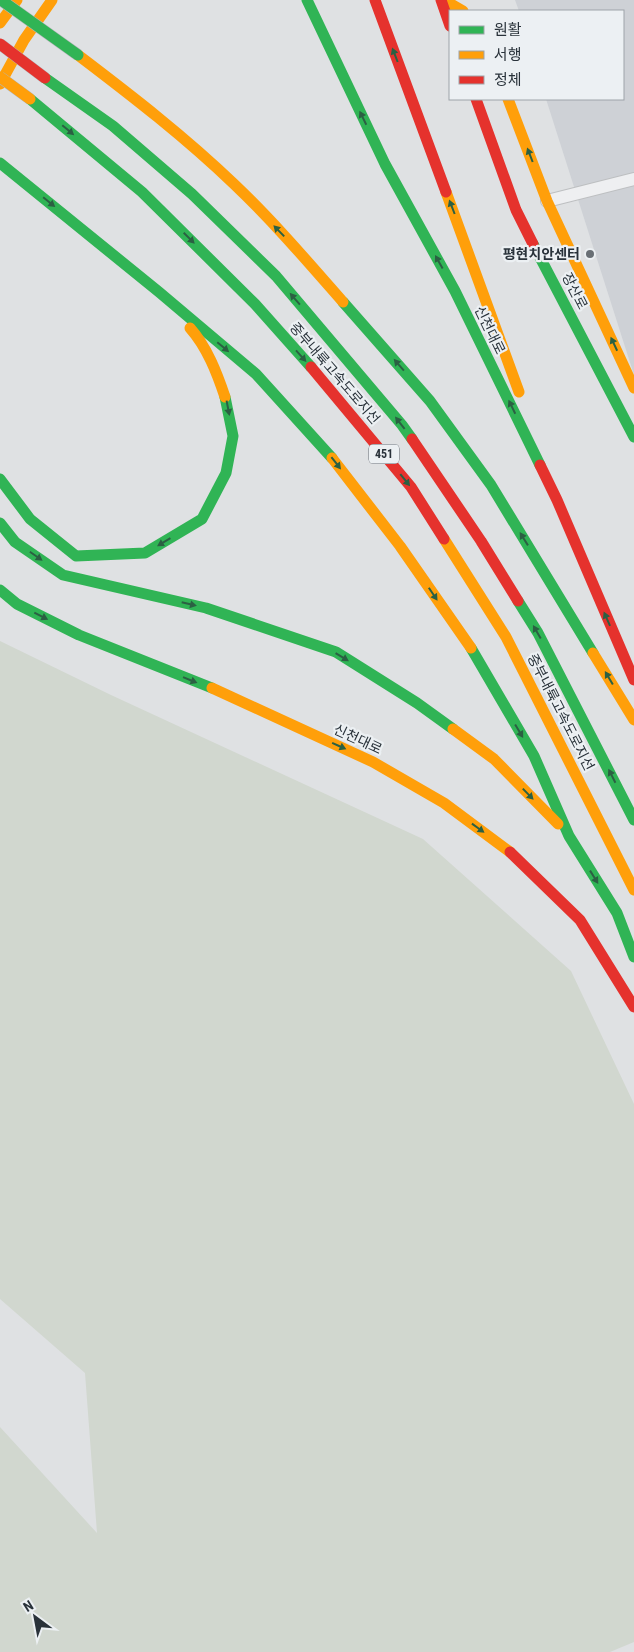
<svg xmlns="http://www.w3.org/2000/svg" width="634" height="1652" viewBox="0 0 634 1652" font-family="'Roboto Condensed','Noto Sans KR',sans-serif">
<rect width="100%" height="100%" fill="#dfe1e3"/>
<polygon fill="#ced1d6" points="515,0 634,0 634,375 546,99 623,99 623,11 519,11"/>
<polygon fill="#d1d7cf" points="0,641 111,695 423,839 571,971 634,1104 634,1642 610,1652 0,1652 0,1427 97,1533 85,1373 0,1299"/>
<g fill="none" stroke-linecap="round" stroke-linejoin="round">
<defs>
<polyline id="street" points="547,201 634,179"/>
</defs>
<use href="#street" stroke="#bdbfc1" stroke-width="14"/>
<use href="#street" stroke="#eeeff1" stroke-width="12"/>
<g stroke="#30b455" stroke-width="11">
<polyline points="307,0 385,164 455,291 540,465"/>
<polyline points="45,78 113,126 192,194 276,276 402,425 412,439"/>
<polyline points="30,99 142,192 255,304 311,367"/>
<polyline points="0,163 159,292 256,374 332,458"/>
<polyline points="533,244 634,437"/>
<polyline points="343,302 430,401 491,485 593,653"/>
<polyline points="0,479 30,519 76,556 145,553 202,519 226,473 233,436 225,397"/>
<polyline points="0,523 15,542 63,575 206,608 336,652 417,703 453,729"/>
<polyline points="0,590 17,604 79,635 212,688"/>
<polyline points="518,601 538,633 634,820"/>
<polyline points="471,648 534,756 569,836 617,913 634,957"/>
</g>
<g stroke="#ff9f0a" stroke-width="11">
<polyline points="444,0 463,11"/>
<polyline points="0,23 17,0"/>
<path d="M78,55c54,41 107,82 156,129 39,37 74,78 109,118"/>
<polyline points="0,84 24,40 52,0"/>
<polyline points="508,99 547,201 634,388"/>
<polyline points="446,192 519,392"/>
<path d="M190,328c17,19 27,45 35,69"/>
<polyline points="332,458 400,546 471,648"/>
<polyline points="444,539 506,637 634,890"/>
<polyline points="593,653 634,720"/>
<polyline points="212,688 373,762 444,803 510,852"/>
<polyline points="453,729 494,759 558,824"/>
</g>
<g stroke="#e5322d" stroke-width="11">
<polyline points="375,0 446,192"/>
<polyline points="441,0 450,26"/>
<polyline points="476,99 516,210 533,244"/>
<polyline points="311,367 411,487 444,539"/>
<polyline points="412,439 481,541 518,601"/>
<polyline points="540,465 557,500 634,680"/>
<polyline points="510,852 580,920 634,1007"/>
</g>
<defs>
<polyline id="fast-bridge" points="1,0 78,55"/>
<polyline id="slow-bridge" points="0,77 30,99"/>
<polyline id="jam-bridge" points="0,44 45,78"/>
</defs>
<use href="#fast-bridge" stroke="#b2b5b8" stroke-width="12" stroke-linecap="butt"/>
<use href="#slow-bridge" stroke="#b2b5b8" stroke-width="12" stroke-linecap="butt"/>
<use href="#jam-bridge" stroke="#b2b5b8" stroke-width="12" stroke-linecap="butt"/>
<use href="#fast-bridge" stroke="#30b455" stroke-width="11"/>
<use href="#slow-bridge" stroke="#ff9f0a" stroke-width="11"/>
<use href="#jam-bridge" stroke="#e5322d" stroke-width="11"/>
</g>
<defs><path id="oneway-solid" d="M-6-.8H1V-3.2L6.5 0L1 3.2V.8H-6Z" transform="scale(1.25)"/></defs>
<g fill="#2b6043">
<use href="#oneway-solid" transform="translate(395 55) rotate(-111)"/>
<use href="#oneway-solid" transform="translate(363 118) rotate(-116)"/>
<use href="#oneway-solid" transform="translate(68 130) rotate(40)"/>
<use href="#oneway-solid" transform="translate(530 155) rotate(-111)"/>
<use href="#oneway-solid" transform="translate(49 202) rotate(39)"/>
<use href="#oneway-solid" transform="translate(452 207) rotate(-111)"/>
<use href="#oneway-solid" transform="translate(279 231) rotate(-134)"/>
<use href="#oneway-solid" transform="translate(189 238) rotate(45)"/>
<use href="#oneway-solid" transform="translate(439 262) rotate(-119)"/>
<use href="#oneway-solid" transform="translate(295 299) rotate(-131)"/>
<use href="#oneway-solid" transform="translate(614 344) rotate(-115)"/>
<use href="#oneway-solid" transform="translate(223 347) rotate(40)"/>
<use href="#oneway-solid" transform="translate(301 356) rotate(48)"/>
<use href="#oneway-solid" transform="translate(399 365) rotate(-131)"/>
<use href="#oneway-solid" transform="translate(512 407) rotate(-116)"/>
<use href="#oneway-solid" transform="translate(228 408) rotate(79)"/>
<use href="#oneway-solid" transform="translate(400 423) rotate(-128)"/>
<use href="#oneway-solid" transform="translate(336 463) rotate(52)"/>
<use href="#oneway-solid" transform="translate(405 480) rotate(51)"/>
<use href="#oneway-solid" transform="translate(524 539) rotate(-122)"/>
<use href="#oneway-solid" transform="translate(164 542) rotate(149)"/>
<use href="#oneway-solid" transform="translate(36 556) rotate(35)"/>
<use href="#oneway-solid" transform="translate(433 594) rotate(56)"/>
<use href="#oneway-solid" transform="translate(189 604) rotate(13)"/>
<use href="#oneway-solid" transform="translate(41 616) rotate(27)"/>
<use href="#oneway-solid" transform="translate(607 619) rotate(-114)"/>
<use href="#oneway-solid" transform="translate(537 632) rotate(-120)"/>
<use href="#oneway-solid" transform="translate(342 657) rotate(31)"/>
<use href="#oneway-solid" transform="translate(609 678) rotate(-121)"/>
<use href="#oneway-solid" transform="translate(190 680) rotate(22)"/>
<use href="#oneway-solid" transform="translate(519 731) rotate(59)"/>
<use href="#oneway-solid" transform="translate(339 746) rotate(24)"/>
<use href="#oneway-solid" transform="translate(612 776) rotate(-117)"/>
<use href="#oneway-solid" transform="translate(528 794) rotate(46)"/>
<use href="#oneway-solid" transform="translate(478 828) rotate(36)"/>
<use href="#oneway-solid" transform="translate(594 877) rotate(58)"/>
</g>
<circle fill="#696f75" stroke="#ecf0f3" stroke-width="2" cx="590" cy="254" r="5"/>
<g text-anchor="middle" stroke-width="4.5" stroke-linejoin="round" paint-order="stroke">
<rect fill="#ecf0f3" stroke="#646b72" stroke-width="1" x="369" y="444.5" width="30" height="19" rx="4"/>
<g font-size="12" font-weight="bold" fill="#29323a">
<text x="384" y="458">451</text>
</g>
<g font-size="14" font-weight="bold" fill="#29323a" stroke="#ecf0f3" text-anchor="end">
<text x="580" y="259">평현치안센터</text>
</g>
<g font-size="14" fill="#29323a" stroke="#ecf0f3">
<text transform="translate(575 291) rotate(63)" y="5">장산로</text>
<text transform="translate(490 330) rotate(64)" y="5">신천대로</text>
<text transform="translate(335 373) rotate(49)" y="5">중부내륙고속도로지선</text>
<text transform="translate(561 712) rotate(63)" y="5">중부내륙고속도로지선</text>
<text transform="translate(358 739) rotate(25)" y="5">신천대로</text>
</g>
</g>
<rect x="449" y="10" width="175" height="90" fill="#ecf0f3" stroke="#9ea4a9"/>
<rect x="459" y="26" width="25" height="8" fill="#30b455" stroke="#9ea4a9"/>
<text x="494" y="35" font-size="15" fill="#29323a">원활</text>
<rect x="459" y="51" width="25" height="8" fill="#ff9f0a" stroke="#9ea4a9"/>
<text x="494" y="60" font-size="15" fill="#29323a">서행</text>
<rect x="459" y="76" width="25" height="8" fill="#e5322d" stroke="#9ea4a9"/>
<text x="494" y="85" font-size="15" fill="#29323a">정체</text>
<g transform="translate(35 1617) rotate(328)" stroke="#ecf0f3" stroke-width="4" paint-order="stroke">
<path d="M0-4L9 19L0 12L-9 19Z" fill="#29323a"/>
<text y="-8" font-size="14" font-weight="bold" text-anchor="middle" fill="#29323a">N</text>
</g>
</svg>
